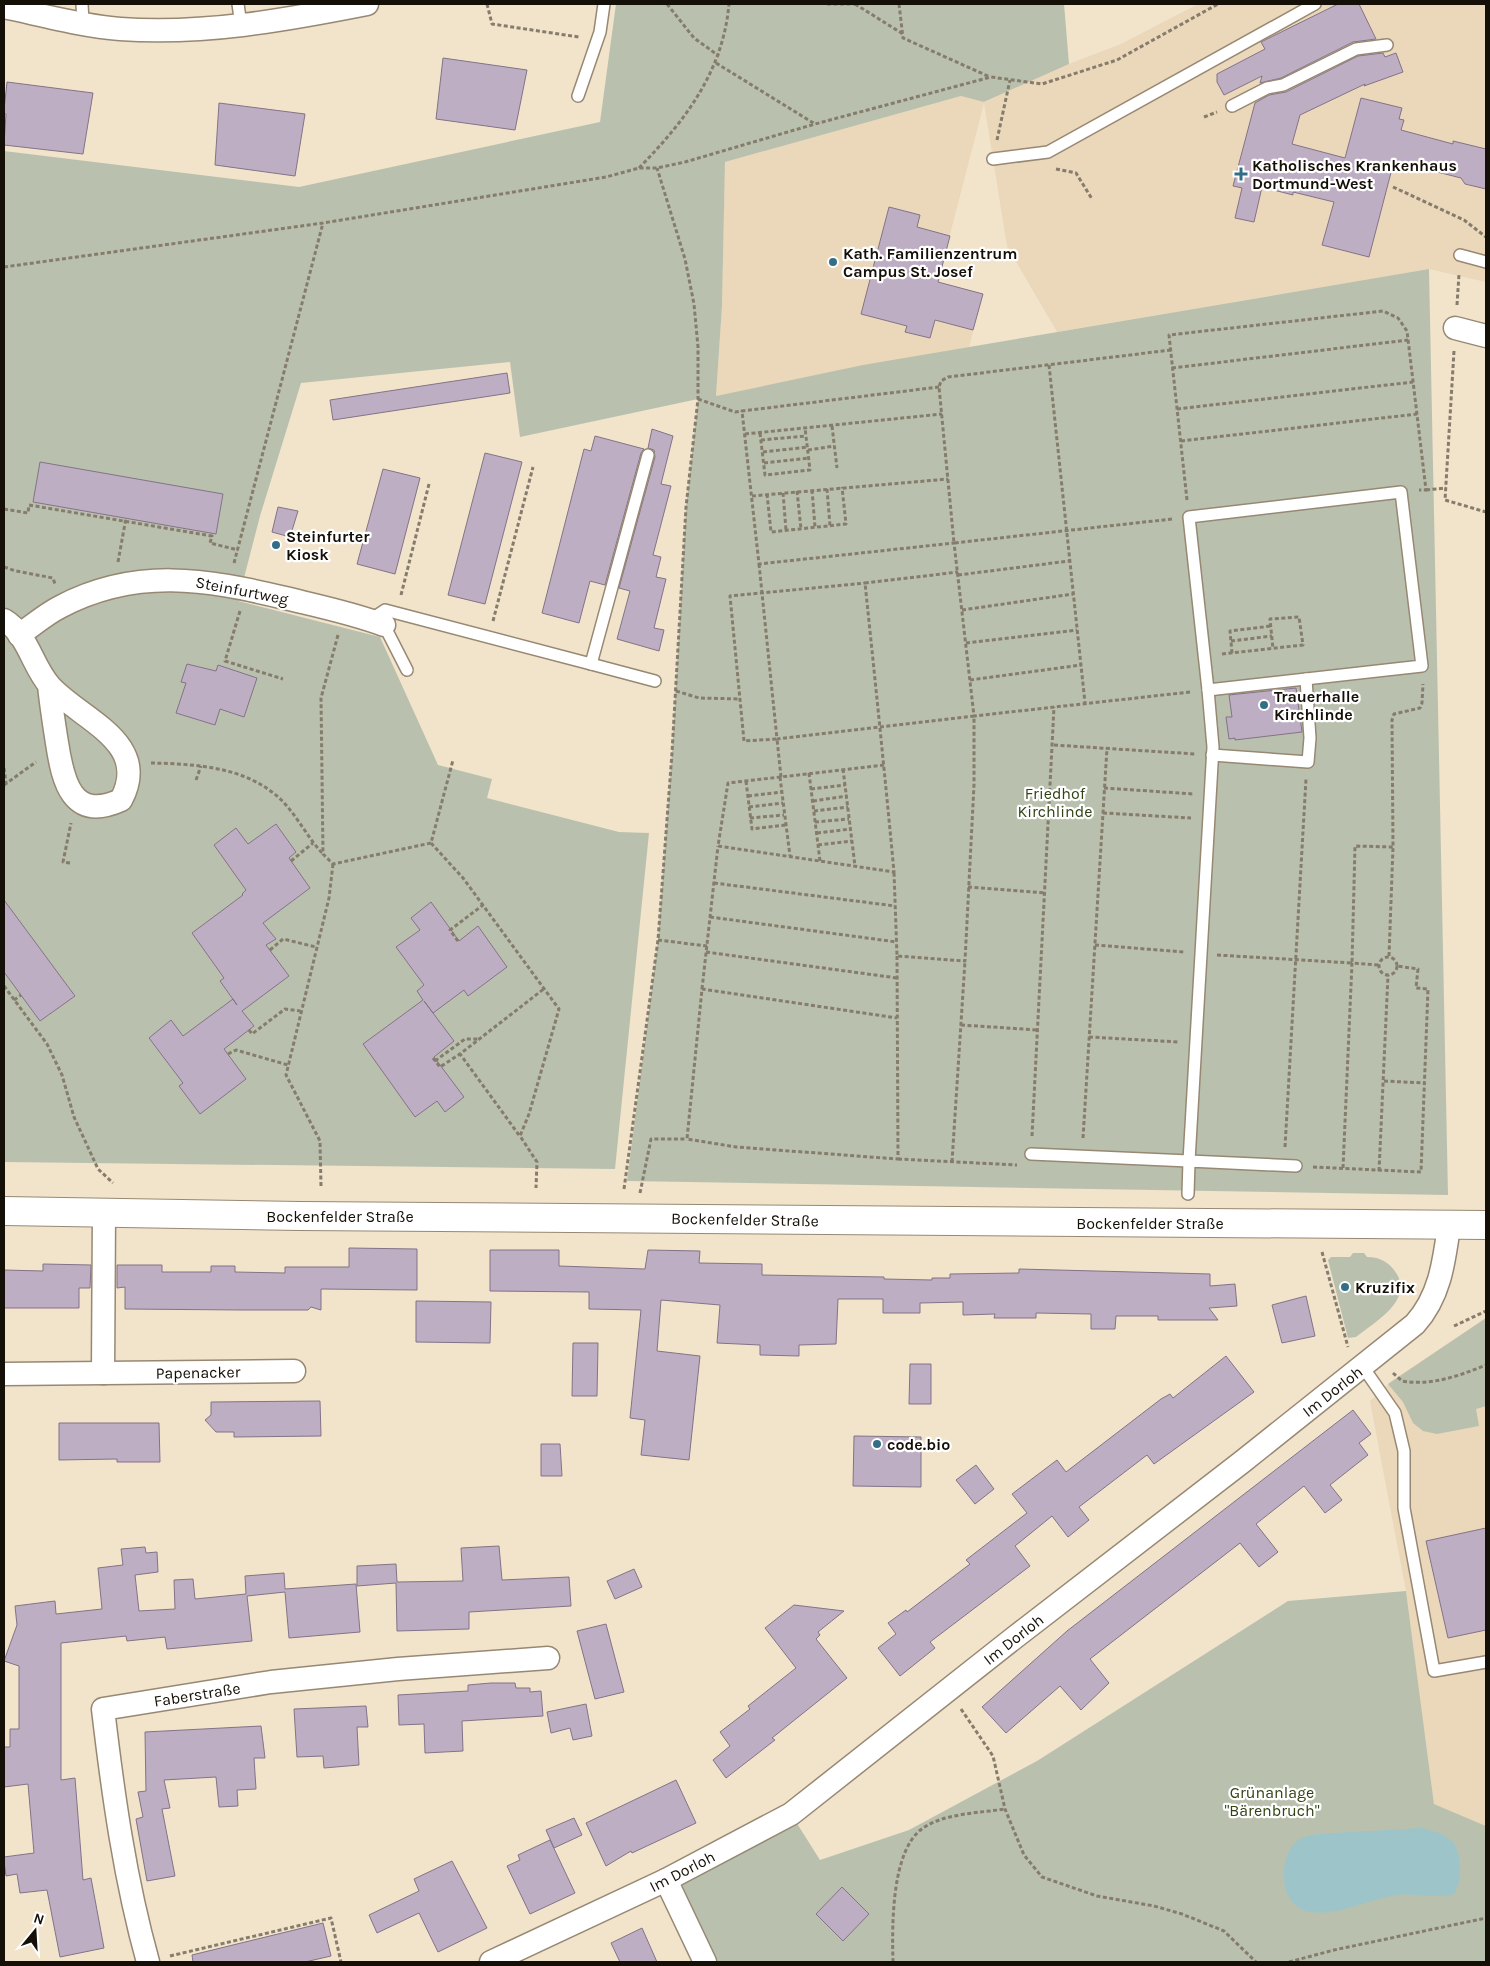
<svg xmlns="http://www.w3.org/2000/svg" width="1490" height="1966" viewBox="0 0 1490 1966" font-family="Karla,sans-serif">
<rect width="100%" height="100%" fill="#f2e3cb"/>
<g fill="#ebd7b9">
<polygon points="1198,4 1486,4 1486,282 1429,269 1057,332 1007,246 984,103 934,296 983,294 969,347 716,396 722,306 725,162 961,96 985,102 1069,64 1121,44"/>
<polygon points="1486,1318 1486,1826 1434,1804 1406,1591 1370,1401 1393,1380"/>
</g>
<g fill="#b9c1ae">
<polygon points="616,4 1064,4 1069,64 984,102 961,96 725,162 722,306 716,396 863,365 1429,269 1448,1195 627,1181 658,940 672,753 686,507 698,399 520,437 510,362 301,383 260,516 238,601 380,637 438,765 492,779 487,798 619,832 649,833 615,1169 4,1162 4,151 299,187 600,122"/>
<path d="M1353,1253h11l3,4c12,0 20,4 27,13 23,28 -19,52 -38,67l-8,1 -20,-78 3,-3h19z"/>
<polygon points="1486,1318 1486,1406 1476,1409 1479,1426 1437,1434 1423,1431 1413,1423 1403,1402 1388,1384"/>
<polygon points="1406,1591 1434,1804 1486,1826 1486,1962 705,1962 666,1880 791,1814 820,1860 909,1830 1037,1761 1288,1601"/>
</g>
<path fill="#9cc4c9" d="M1422,1828c25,7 37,11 38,39 0,10 -1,19 -6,27 -19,5 -38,-1 -57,1 -28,4 -58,21 -86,17 -33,-4 -34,-55 -13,-72 4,-3 12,-4 18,-6z"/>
<g fill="#beaec3" stroke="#837387">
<polygon points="1338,4 1359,4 1376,39 1353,42 1281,78 1260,83 1262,76 1224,95 1217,82 1217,74 1265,49 1261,42"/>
<polygon points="1383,53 1385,57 1396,53 1403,72 1364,86 1365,84 1300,115 1292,144 1345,158 1361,98 1402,108 1399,119 1404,120 1401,130 1453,144 1453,141 1486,149 1486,189 1465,184 1461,178 1394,161 1369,257 1322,245 1334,202 1293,192 1293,195 1262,187 1254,222 1235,218 1242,188 1233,186 1255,103 1269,95 1286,92 1358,56"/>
<polygon points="443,58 527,70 515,130 436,119"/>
<polygon points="7,82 93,93 83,154 4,145 6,114 4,113 4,110"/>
<polygon points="219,103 305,114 295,176 215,165"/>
<polygon points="889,207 920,215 917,227 950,236 938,282 983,294 973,330 935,320 930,338 905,332 907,326 861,314"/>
<polygon points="507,373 510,393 333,420 330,400"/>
<polygon points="652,429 673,436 661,484 671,486 653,555 661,557 656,577 666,579 654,628 664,630 659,651 617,639 630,591 619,588 655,457 654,450 648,448"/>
<polygon points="595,436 644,449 641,453 605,585 590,581 579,623 542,613 584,449 591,451"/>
<polygon points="485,453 522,462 485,604 448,595"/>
<polygon points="40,462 223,494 216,534 33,502"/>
<polygon points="383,469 420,478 395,574 357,564"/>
<polygon points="278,507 298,511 290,537 272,532"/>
<polygon points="187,664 216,671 218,665 257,678 244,717 220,709 215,725 176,713 186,683 181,682"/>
<polygon points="1296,688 1302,732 1235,740 1235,738 1229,739 1226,717 1232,717 1229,695"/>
<polygon points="276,824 296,852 289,858 310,888 263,923 276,939 266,945 289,976 242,1011 254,1026 224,1049 246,1079 200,1114 179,1086 183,1083 149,1038 171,1020 183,1036 233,999 237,1005 220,981 224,978 192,933 243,895 242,894 246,890 214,845 236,828 248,844"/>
<polygon points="4,900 75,996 40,1021 4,972"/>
<polygon points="431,902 459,941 478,926 507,967 468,996 464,990 433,1013 424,1001 454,1041 434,1057 464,1097 445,1112 437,1101 415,1117 363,1044 423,1000 417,991 424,985 396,947 420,930 411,918"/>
<polygon points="349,1248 417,1249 417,1290 321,1289 321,1310 311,1307 308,1310 242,1310 125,1309 125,1287 117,1288 117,1265 162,1265 162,1272 211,1272 211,1266 235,1266 235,1272 285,1273 285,1267 349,1267"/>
<polygon points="490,1250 559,1250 559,1266 645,1269 648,1250 700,1251 699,1263 762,1264 762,1275 884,1277 884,1279 932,1280 932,1278 950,1278 950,1274 1019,1273 1019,1269 1210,1274 1210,1286 1235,1284 1237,1306 1209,1308 1218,1320 1158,1320 1158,1316 1116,1316 1115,1329 1091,1329 1091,1314 1036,1313 1036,1318 994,1318 995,1314 963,1315 963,1302 920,1303 920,1313 883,1313 883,1299 838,1299 836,1344 799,1345 799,1356 760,1355 760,1345 717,1343 720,1305 661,1300 657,1351 700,1356 689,1460 641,1455 645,1420 630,1418 641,1310 589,1309 589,1292 490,1291"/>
<polygon points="43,1264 91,1265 90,1288 79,1288 79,1308 4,1308 4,1270 43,1271"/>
<polygon points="1306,1296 1315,1336 1282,1343 1272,1305"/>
<polygon points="416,1301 491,1302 490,1343 416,1342"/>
<polygon points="573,1343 598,1343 597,1396 572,1396"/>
<polygon points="1226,1356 1254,1392 1154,1464 1147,1455 1079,1507 1089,1520 1068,1537 1052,1516 1015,1546 1030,1566 930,1642 935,1648 900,1676 878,1648 896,1634 888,1623 906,1610 907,1612 970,1564 966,1560 1027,1513 1012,1494 1057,1460 1066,1472 1161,1399 1170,1394 1173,1398"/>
<polygon points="910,1364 931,1364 931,1404 909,1404"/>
<polygon points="320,1401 321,1436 234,1437 234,1432 216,1432 205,1420 211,1415 211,1402"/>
<polygon points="1353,1410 1371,1434 1359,1443 1368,1455 1330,1485 1342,1500 1325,1513 1304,1486 1256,1524 1278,1552 1259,1567 1240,1543 1090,1659 1109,1683 1081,1710 1060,1686 1006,1733 982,1707 1067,1631"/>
<polygon points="59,1423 159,1423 160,1462 117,1462 117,1459 59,1460"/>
<polygon points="854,1436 921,1437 921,1487 853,1486"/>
<polygon points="541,1444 560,1444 562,1476 541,1476"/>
<polygon points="976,1465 994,1489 975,1504 956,1480"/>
<polygon points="1486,1528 1486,1630 1448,1638 1426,1541"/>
<polygon points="499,1546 502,1580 569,1577 571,1606 469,1612 469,1629 397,1631 396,1583 357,1586 357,1566 396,1564 397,1582 463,1581 461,1548"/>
<polygon points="145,1547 146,1553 157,1552 158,1572 135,1575 139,1611 175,1609 174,1580 193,1579 195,1599 246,1594 245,1576 284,1573 285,1589 356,1584 360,1632 289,1638 285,1592 247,1596 252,1641 167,1649 165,1637 127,1641 126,1636 61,1643 61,1780 75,1778 83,1880 91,1878 104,1948 60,1957 47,1890 20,1893 17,1874 6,1876 4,1861 4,1857 34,1853 28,1784 4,1787 4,1747 10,1747 10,1729 19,1729 19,1666 4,1661 17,1625 15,1606 55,1601 56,1614 102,1609 98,1568 123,1565 121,1549"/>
<polygon points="634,1569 642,1587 615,1599 607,1581"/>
<polygon points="794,1605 844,1611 818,1632 820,1635 816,1639 847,1678 772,1738 775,1740 726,1778 713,1760 730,1746 720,1732 750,1709 748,1706 796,1668 765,1628"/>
<polygon points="606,1624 624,1692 595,1699 577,1631"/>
<polygon points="491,1683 515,1683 516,1688 530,1688 530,1692 541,1691 543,1716 462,1721 463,1751 425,1753 424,1724 399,1725 398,1695 468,1691 468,1685"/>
<polygon points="586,1704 592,1736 573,1740 570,1728 551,1733 547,1712"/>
<polygon points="366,1706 368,1727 357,1727 359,1765 324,1768 323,1756 297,1757 294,1709"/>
<polygon points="261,1726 265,1758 254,1758 256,1789 237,1790 238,1806 219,1807 216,1777 164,1780 170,1808 162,1809 175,1876 147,1881 136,1819 143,1817 138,1792 146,1791 145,1732"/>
<polygon points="676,1780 696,1823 632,1853 631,1851 606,1866 586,1823"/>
<polygon points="574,1818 582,1835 554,1848 546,1830"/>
<polygon points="550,1840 575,1893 530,1914 507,1866 520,1860 518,1855"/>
<polygon points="452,1861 487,1928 438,1952 419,1913 377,1933 369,1915 419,1891 414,1879"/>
<polygon points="842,1887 869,1914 843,1941 816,1914"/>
<polygon points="323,1923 331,1956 305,1962 193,1962 192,1955"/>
<polygon points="642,1928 657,1962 620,1962 611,1943"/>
</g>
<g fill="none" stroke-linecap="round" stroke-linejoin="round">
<defs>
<g id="service">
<polyline points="82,4 83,22"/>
<polyline points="238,4 241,25"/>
<polyline points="578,96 600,32 604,4"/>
<polyline points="1232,106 1267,88 1283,85 1356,49 1387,45"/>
<polyline points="993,159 1048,152 1315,4"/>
<polyline points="1460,255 1486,262"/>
<polygon points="1401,492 1422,666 1208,690 1189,517"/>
<polyline points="370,620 385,610 591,664 648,455"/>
<polyline points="384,625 407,670"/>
<polyline points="591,664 655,681"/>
<polyline points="1212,755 1308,762 1310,738 1306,679"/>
<polyline points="1031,1154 1189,1161 1213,747 1208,690"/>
<polyline points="1188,1194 1189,1161 1296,1166"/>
<polyline points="1363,1367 1395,1413 1404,1451 1404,1508 1434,1671 1486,1662"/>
</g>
<g id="minor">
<path d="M4,7c38,8 78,19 116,22 83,6 166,-9 247,-25"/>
<polyline points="1455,328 1486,336"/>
<path d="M4,620c24,14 28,46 46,66 31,34 102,56 71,114 -49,22 -58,-18 -64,-57 -3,-19 -6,-38 -8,-58"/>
<path d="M19,635c13,-9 27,-21 41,-28 76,-40 146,-28 225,-9 33,8 67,15 99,27"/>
<polyline points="103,1373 104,1212"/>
<polyline points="4,1374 294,1371"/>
<polyline points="666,1880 705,1962"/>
<path d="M148,1962c-23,-82 -35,-168 -45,-253l168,-27 127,-13 150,-11"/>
<path d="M491,1962l175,-82 125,-66 223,-176 228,-176 173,-138c25,-28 29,-62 34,-98"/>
</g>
<polyline id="secondary" points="4,1211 300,1216 1486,1225"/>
</defs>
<use href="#service" stroke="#978873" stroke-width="14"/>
<use href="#minor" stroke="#978873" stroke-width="25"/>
<use href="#secondary" stroke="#978873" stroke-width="30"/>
<g stroke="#867c6c" stroke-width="3" stroke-dasharray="4 2.5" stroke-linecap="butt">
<polyline points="487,4 492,24 579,37"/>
<polyline points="667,4 694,38 719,56"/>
<polyline points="827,4 856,4"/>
<polyline points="855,4 903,34"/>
<polyline points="899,4 903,38 990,77"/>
<polyline points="716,63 815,124"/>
<polyline points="1204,117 1217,112"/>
<polyline points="997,140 1010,80"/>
<path d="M639,168c47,-48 84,-97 90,-164"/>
<polyline points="1056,169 1076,173 1092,199"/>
<polyline points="1393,187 1464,220 1486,237"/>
<polyline points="4,267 323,223 606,177 639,168 657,168 685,162 815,124 991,77 1042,84 1117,60 1218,4"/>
<polyline points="1457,305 1459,274"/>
<polyline points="1171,350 948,377 941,381 939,387 954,543 1172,519"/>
<polyline points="1454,351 1445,500 1486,512"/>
<polyline points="1049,365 1085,703"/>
<polyline points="1172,368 1408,340"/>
<polyline points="939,387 742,411 759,564 954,543 974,716 1190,692"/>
<polyline points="698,399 735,412 742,411"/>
<polyline points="1177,409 1413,382"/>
<polyline points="832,426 837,468"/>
<polyline points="760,433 765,475 810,470 805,428"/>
<polyline points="745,434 942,414"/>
<polyline points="761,440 806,436"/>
<polyline points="1181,441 1417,414"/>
<polyline points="808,450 834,446"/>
<polyline points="763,452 808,447"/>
<polyline points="764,463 809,458"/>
<polyline points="827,489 830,526"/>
<polyline points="812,490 815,527"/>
<polyline points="1426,490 1446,488"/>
<polyline points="797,491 801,529"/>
<polyline points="783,493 786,530"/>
<polyline points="767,494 771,532 846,524 842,487"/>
<polyline points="752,496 948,479"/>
<polyline points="1187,500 1169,335 1383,311 1398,318 1407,331 1426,490 1419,490"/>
<polyline points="4,509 28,513 29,505 212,536 210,543 238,550"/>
<polyline points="118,562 126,518"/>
<polyline points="234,563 323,223"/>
<polyline points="759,564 777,739 974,716 974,785 965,961 897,956 894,872"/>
<polyline points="4,567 16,571 53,578 55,584"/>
<polyline points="958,575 1069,561"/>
<polyline points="401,595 429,484"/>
<polyline points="962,610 1073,594"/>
<polyline points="240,611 225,661 283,679"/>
<polyline points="493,621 533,467"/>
<polyline points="338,635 321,698 323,854 333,864 431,843 453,760"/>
<polyline points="1231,641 1272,636"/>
<polyline points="966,643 1077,630"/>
<polyline points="1232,653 1230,631 1271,626"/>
<polyline points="1222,654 1303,645 1299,617 1270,619 1273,649"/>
<polyline points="970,680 1081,665"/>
<polyline points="676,691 699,698 740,699"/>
<polyline points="1054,745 1195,754"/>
<path d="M151,763c41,1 87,3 121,29 21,15 33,43 51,62"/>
<path d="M884,765l-156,18 -10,63 176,26c-9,-96 -19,-193 -29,-289l93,-11"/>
<polyline points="4,768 6,783"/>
<polyline points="843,769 855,866"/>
<polyline points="809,773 820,861"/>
<polyline points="780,777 790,856"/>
<polyline points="781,777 777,739 744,741 730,596 865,583"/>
<polyline points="196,780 201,766"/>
<polyline points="746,781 752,829 786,825"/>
<polyline points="4,785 36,762"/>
<polyline points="1104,788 1194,794"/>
<polyline points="811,789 845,785"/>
<polyline points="748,796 782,792"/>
<polyline points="813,801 847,796"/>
<polyline points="749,807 783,803"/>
<polyline points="814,811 848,807"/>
<polyline points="1103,813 1191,818"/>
<polyline points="750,818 784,815"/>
<polyline points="815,822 849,819"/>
<polyline points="817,833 850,829"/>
<polyline points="431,843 463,878 559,1009 529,1114 520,1136 537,1162 536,1188"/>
<polyline points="818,845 852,841"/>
<polyline points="291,861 313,843"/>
<polyline points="70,863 63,862 71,823"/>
<polyline points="714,883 895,906"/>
<polyline points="968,887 1046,893"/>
<polyline points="710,917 897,942"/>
<polyline points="658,940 707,946"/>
<polyline points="458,941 450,930 483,905"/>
<polyline points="1095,945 1184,952"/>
<polyline points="270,950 283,939 316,947"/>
<polyline points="706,952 897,978"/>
<polyline points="1217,955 1352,963 1355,846 1393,847"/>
<polyline points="897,956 898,1159 736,1147 687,1139 702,989 897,1018"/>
<polyline points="1389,956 1393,847 1392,720 1394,714 1420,708 1422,703 1423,684"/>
<circle cx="1388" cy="966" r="9"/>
<polyline points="4,986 47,1044 62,1075 74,1117 98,1169 113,1183"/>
<polyline points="702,989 718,846"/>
<polyline points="14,1000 21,995"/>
<polyline points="961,1025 1038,1030"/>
<polyline points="249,1030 252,1034 285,1009 300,1011"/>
<polyline points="1089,1037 1179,1042"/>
<polyline points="228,1054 236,1050 288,1065"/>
<polyline points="433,1058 440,1067 460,1054"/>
<polyline points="435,1061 465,1039 480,1039"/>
<polyline points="1384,1081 1424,1083"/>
<polyline points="519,1135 460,1054 545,988"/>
<polyline points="1032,1136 1054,707"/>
<polyline points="1083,1138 1107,748"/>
<polyline points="1285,1147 1306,779"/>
<polyline points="898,1159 1017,1165"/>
<polyline points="952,1162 965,961"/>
<polyline points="1313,1167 1421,1172 1428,989 1416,988 1418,969 1397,966"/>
<polyline points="1343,1168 1352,963 1379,965"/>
<polyline points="1379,1171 1388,975"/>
<polyline points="321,1186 320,1141 286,1075 329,898 333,864"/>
<polyline points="624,1189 658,940 672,753 686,507 698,399 698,347 694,304 685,259 657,168"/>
<polyline points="640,1193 651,1139 687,1139"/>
<polyline points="1322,1252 1348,1347"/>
<polyline points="1454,1326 1486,1311"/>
<path d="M1393,1373l9,8c29,5 57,-5 84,-16"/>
<polyline points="961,1709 993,1756 1005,1809 1024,1855 1042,1877 1097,1896 1154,1906 1182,1914 1224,1931 1256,1962"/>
<polyline points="170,1956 331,1918 341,1962"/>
<path d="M893,1962c-1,-36 -2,-112 30,-134 22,-15 57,-15 82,-19"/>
<polyline points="1289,1962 1334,1950 1486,1918"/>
</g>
<use href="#service" stroke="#fff" stroke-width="11"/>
<use href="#minor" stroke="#fff" stroke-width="22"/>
<use href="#secondary" stroke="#fff" stroke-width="28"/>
</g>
<g fill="#336e86" stroke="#fff" stroke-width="2">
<path d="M1238.5 166.5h5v5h5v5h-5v5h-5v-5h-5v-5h5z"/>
<circle cx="833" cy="262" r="5"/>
<circle cx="276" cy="545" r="5"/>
<circle cx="1264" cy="705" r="5"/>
<circle cx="1345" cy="1287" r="5"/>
<circle cx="877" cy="1444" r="5"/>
</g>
<g text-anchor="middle" stroke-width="4.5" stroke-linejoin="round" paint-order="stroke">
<g font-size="16" font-weight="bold" fill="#140f07" stroke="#fff" text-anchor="start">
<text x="1252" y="171">Katholisches Krankenhaus<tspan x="1252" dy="18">Dortmund-West</tspan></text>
<text x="843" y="259">Kath. Familienzentrum<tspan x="843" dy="18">Campus St. Josef</tspan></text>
<text x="286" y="542">Steinfurter<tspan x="286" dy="18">Kiosk</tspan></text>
<text x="1274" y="702">Trauerhalle<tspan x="1274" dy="18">Kirchlinde</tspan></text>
<text x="1355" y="1293">Kruzifix</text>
<text x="887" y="1450">code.bio</text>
</g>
<g font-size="16" fill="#140f07" stroke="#fff">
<text transform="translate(242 590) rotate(11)" y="6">Steinfurtweg</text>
<text x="340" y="1222">Bockenfelder Straße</text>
<text transform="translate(745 1219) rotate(1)" y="6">Bockenfelder Straße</text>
<text x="1150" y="1229">Bockenfelder Straße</text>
<text transform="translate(198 1372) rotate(-1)" y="6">Papenacker</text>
<text transform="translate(1332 1391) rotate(-38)" y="6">Im Dorloh</text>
<text transform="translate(1013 1639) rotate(-38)" y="6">Im Dorloh</text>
<text transform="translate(197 1694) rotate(-9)" y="6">Faberstraße</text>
<text transform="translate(682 1871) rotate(-27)" y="6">Im Dorloh</text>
</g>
<g font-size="16" fill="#314213" stroke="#fff">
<text x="1055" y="799">Friedhof<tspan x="1055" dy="18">Kirchlinde</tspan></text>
<text x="1272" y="1798">Grünanlage<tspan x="1272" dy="18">"Bärenbruch"</tspan></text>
</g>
</g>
<rect width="1490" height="1966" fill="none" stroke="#140f07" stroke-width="10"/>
<g transform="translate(35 1931) rotate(18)" stroke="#ffffff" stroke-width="4" paint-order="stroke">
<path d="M0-4L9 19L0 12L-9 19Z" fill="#140f07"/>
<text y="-8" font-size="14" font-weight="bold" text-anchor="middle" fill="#140f07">N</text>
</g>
</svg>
